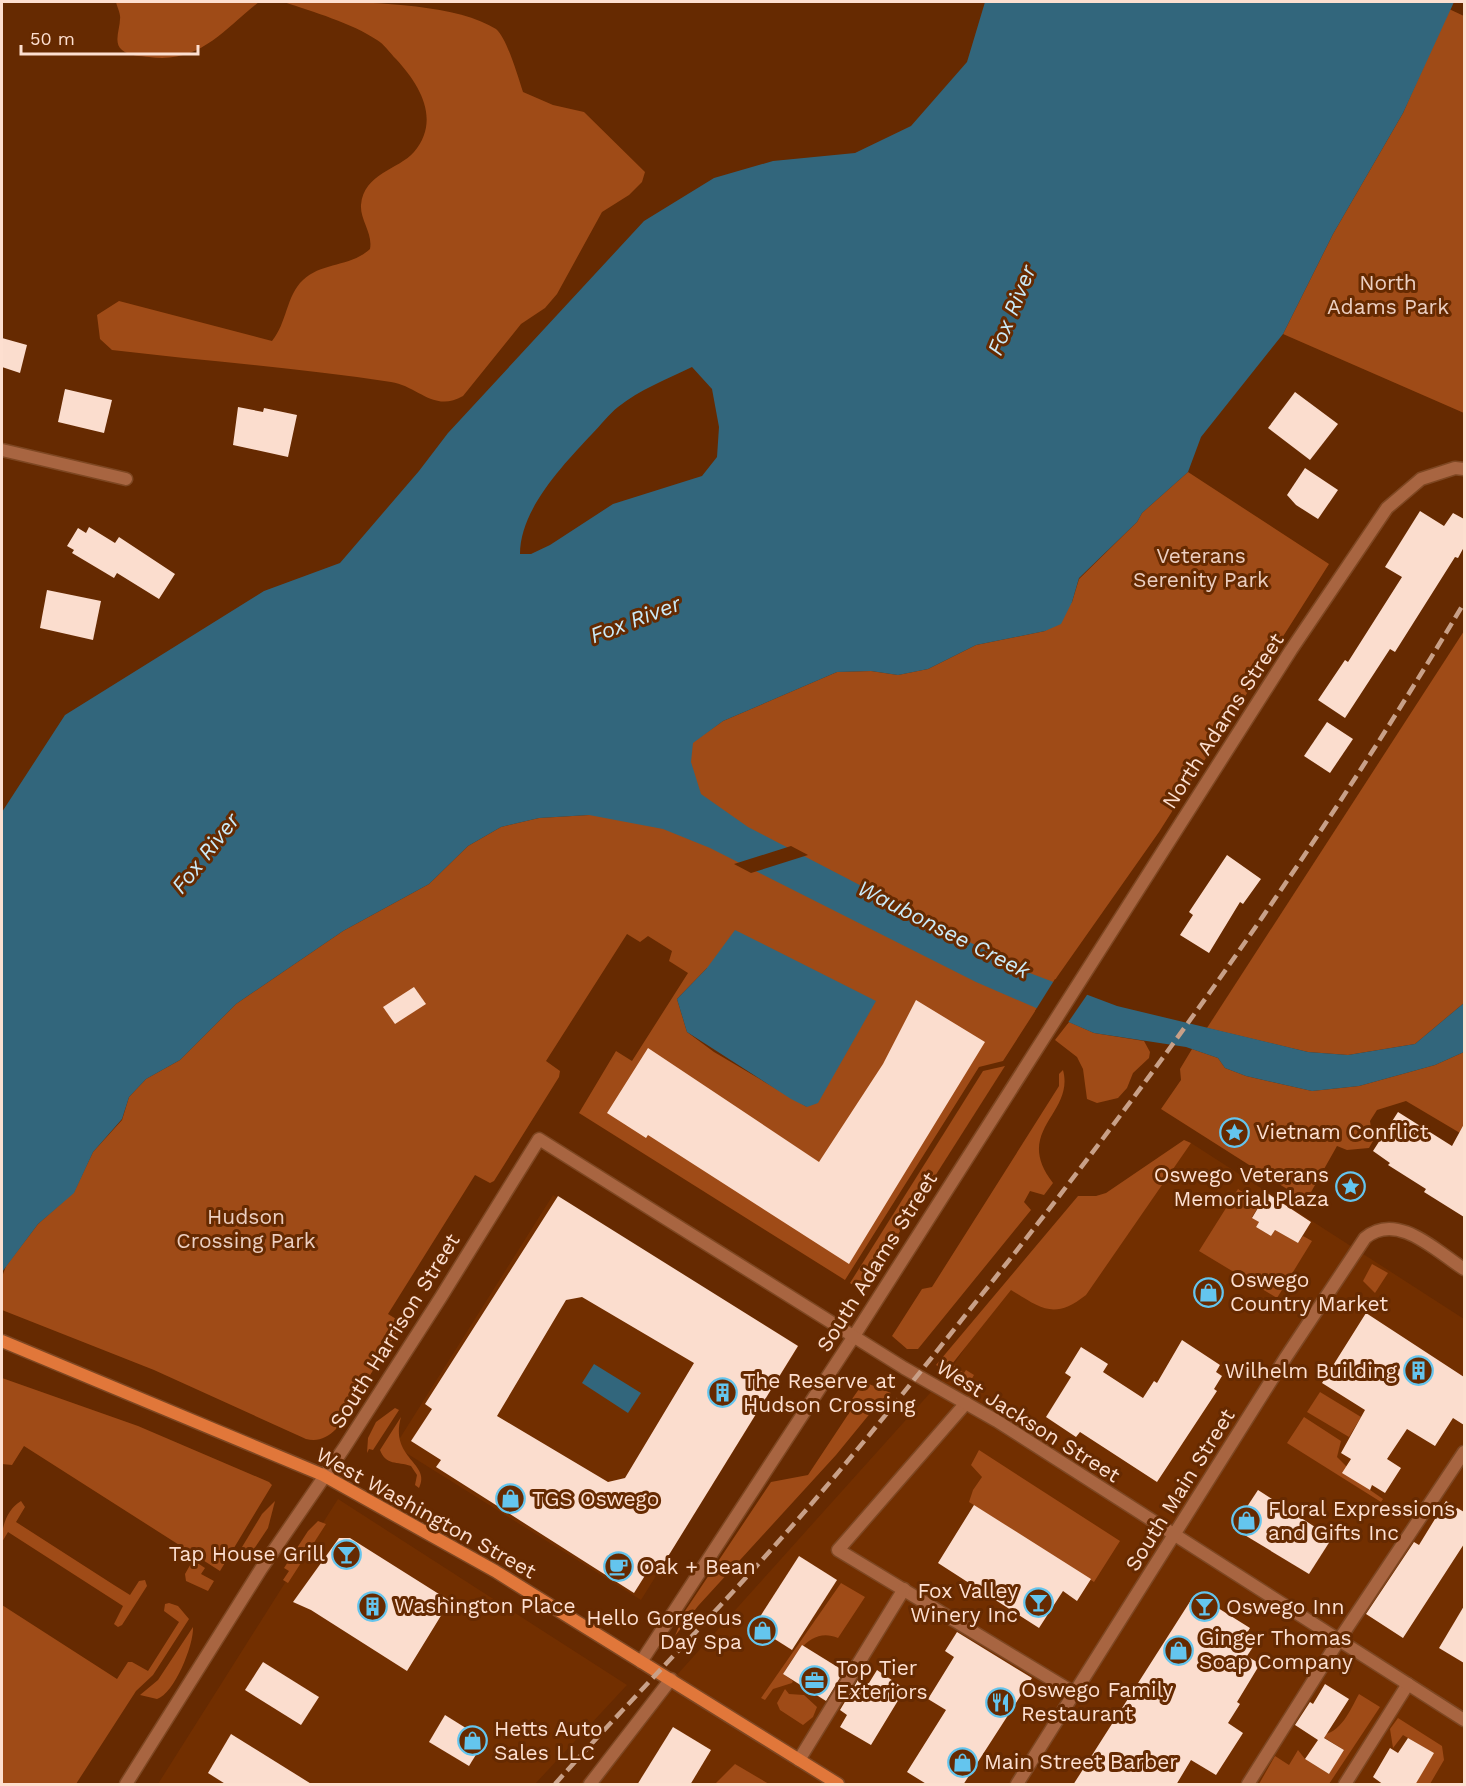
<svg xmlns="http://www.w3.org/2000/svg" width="1466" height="1786" viewBox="0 0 1466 1786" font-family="'Work Sans',sans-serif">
<rect width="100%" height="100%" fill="#662a01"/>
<g fill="#722f00">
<polygon points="1191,1143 1464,1319 1464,1777 1460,1784 579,1784 948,1373 1007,1286"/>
<polygon points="553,1195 799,1346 641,1600 395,1446"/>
<polygon points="338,1499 627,1685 535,1784 158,1784"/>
</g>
<g fill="#9f4b17" fill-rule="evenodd">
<path d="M116,2h143c-36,28 -59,62 -110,55 -8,-1 -20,-1 -27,-7 -9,-7 -2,-21 -2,-31 1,-5 -3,-12 -4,-17z"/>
<path d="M284,2c55,-1 168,-2 212,27 11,9 22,48 27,63l30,13 31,7 61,60 -3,10 -13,13 -27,17 -45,82 -12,14 -24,16 -58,72c-29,17 -45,-10 -72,-14 -92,-14 -186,-21 -279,-32l-12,-11 -3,-24 22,-14 153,40c15,-18 14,-45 31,-61 19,-18 48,-13 67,-31 3,-16 -10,-29 -9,-44 3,-32 37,-35 53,-53 27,-32 6,-67 -18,-93 -6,-6 -12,-15 -19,-19 -25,-17 -64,-28 -93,-38z"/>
<polygon points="1449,9 1464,16 1464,413 1283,334 1333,234 1403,113"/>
<path d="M1188,472l141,92 -170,268 -102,145 -54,84 -24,6 -134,213 -266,-167 37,-62 16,10 56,-88 -19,-12 3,-10 -24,-15 -8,6 -13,-8 -81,127 14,10 -1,6 -65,104 -4,2 -15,-8 -87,139 13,8v4l-65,103c-9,9 -18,13 -30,10l-152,-69 -152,-60v-33l4,-11 32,-42 36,-32 19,-40 29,-32 7,-23 17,-18 34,-19 56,-56 107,-73 86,-47 39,-38 33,-19 38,-9 50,-3 134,-94 114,-49 34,-1 27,4 30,-6 48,-24 69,-14 27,-29 7,-23 58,-57 5,-9zM707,968l100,139 -93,-55 -27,-20 -10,-33z"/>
<polygon points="1464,631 1464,1003 1415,1044 1348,1055 1308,1052 1207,1028"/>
<polygon points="1069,1022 1094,1033 1144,1041 1150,1052 1149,1058 1133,1073 1127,1088 1118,1098 1097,1103 1087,1099 1083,1069 1077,1057 1055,1040"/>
<polygon points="1192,1049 1218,1058 1225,1068 1246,1076 1312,1091 1359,1086 1435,1065 1464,1052 1464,1132 1460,1133 1406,1101 1377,1110 1370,1121 1373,1141 1369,1148 1347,1150 1337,1146 1306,1201 1161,1109 1181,1080 1180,1069"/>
<polygon points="1005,1066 862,1291 850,1283 983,1071"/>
<path d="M1063,1070c12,44 -51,60 -10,113l-9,12 -14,-4 -6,11 7,8 -113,139h-11l-15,-13 30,-47 10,-2 127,-201v-12z"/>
<path d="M1184,1140l7,3 -105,152c-32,25 -44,14 -75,-5l-59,74 12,9 2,-3 8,5 -4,7 -7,1 -27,-18 142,-169h18l10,-3z"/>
<polygon points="1238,1189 1260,1204 1252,1217 1259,1222 1256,1227 1271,1236 1275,1230 1298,1243 1303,1236 1312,1241 1277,1298 1199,1251"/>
<polygon points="1372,1264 1388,1273 1375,1293 1363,1281"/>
<polygon points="2,1378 138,1426 269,1482 272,1485 220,1571 24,1446 12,1465 2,1464"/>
<polygon points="864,1382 891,1393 881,1400 836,1455 698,1606 675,1636 685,1611 771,1482 808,1475 855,1404 852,1399"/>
<polygon points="1320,1392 1361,1417 1349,1437 1307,1412"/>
<polygon points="395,1408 399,1410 373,1450 369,1449 367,1453 368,1438 376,1422"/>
<path d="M401,1417c-12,42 31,46 18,71l-4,-3 2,-10 -6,-9c-14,-5 -25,0 -31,-16z"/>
<polygon points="1304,1417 1341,1441 1337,1457 1370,1490 1383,1499 1381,1502 1287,1443"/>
<polygon points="979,1450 1120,1541 1094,1582 969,1502 973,1490 982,1477 971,1465"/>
<path d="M21,1501l4,6 -9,15 98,63 16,10 9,-14 6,-1 2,6 -25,39 -4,2 -4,-3 9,-18 -115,-74 -6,10c-1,-14 5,-33 19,-41z"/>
<polygon points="275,1501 268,1528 248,1558 239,1552 262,1514"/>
<polygon points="318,1521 326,1524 288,1583 283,1580 289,1571 284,1568 308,1531"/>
<polygon points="193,1560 205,1568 201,1574 214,1581 208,1591 186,1581 185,1574"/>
<path d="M841,1583l24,14 -27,41c-27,-12 -43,17 -55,36l10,7 -1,2 -19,6 -8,11 -4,-2z"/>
<polygon points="169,1603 178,1606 189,1619 153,1675 136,1691 76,1784 2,1784 2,1605 117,1679 128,1662 132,1662 148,1671 179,1622 164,1611 165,1604"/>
<path d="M193,1627c1,18 -19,67 -36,72l-17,-4 18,-15z"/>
<polygon points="785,1689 789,1694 804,1695 817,1707 813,1717 803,1725 780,1710 777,1703"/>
<path d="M1359,1694l21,13 -51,77h-70l16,-28 14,9 9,-15 7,9 24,15 15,-24 -24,-15c21,-1 30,-25 39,-41z"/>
<polygon points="1398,1718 1442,1746 1444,1760 1430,1784 1415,1784 1433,1753 1403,1735 1393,1748 1390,1729"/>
<polygon points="735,1764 769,1784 715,1784"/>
</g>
<g fill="#32667c" fill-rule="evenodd">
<path d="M985,2h469l-51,111 -70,121 -50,100 -82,103 -13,35 -46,41 -5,9 -58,56 -7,24 -11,22 -16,7 -69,14 -48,24 -30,6 -27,-4 -34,1 -114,49 -30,22 -2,19 10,32 47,33 279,145 90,34 191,46 40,3 67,-11 49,-41v49l-29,13 -76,21 -47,5 -66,-15 -21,-8 -7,-10 -32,-11 -92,-14 -118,-51 -266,-134 -47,-19 -74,-14 -50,3 -38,9 -33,19 -39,38 -86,47 -107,73 -56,56 -34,19 -17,18 -7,22 -29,33 -19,41 -36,31 -36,48v-460l63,-97 199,-124 76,-28 79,-92 29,-38 196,-212 70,-43 59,-17 82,-8 56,-27 56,-64zM692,367l20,22 7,38 -2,30 -15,19 -89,28 -63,41 -19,9h-11c0,-45 44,-90 72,-120 9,-9 17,-20 26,-27 21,-17 49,-28 74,-40z"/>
<polygon points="735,930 876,1001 818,1103 807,1107 791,1099 687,1032 677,999 707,968"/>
<polygon points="594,1364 641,1393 628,1413 582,1383"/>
</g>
<g fill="#662a01">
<polygon points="791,846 808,855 751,873 734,864"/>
<polygon points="1055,979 1089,992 1067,1024 1035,1011"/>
</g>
<g fill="#fbddce" fill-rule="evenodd">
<polygon points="2,338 27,345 20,373 2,367"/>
<polygon points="65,389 112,400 104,433 58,422"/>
<polygon points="1295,392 1338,424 1310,460 1268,428"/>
<polygon points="238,407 263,412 264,408 297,415 288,457 233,445"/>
<polygon points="1305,468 1338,490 1318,519 1296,505 1287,495"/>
<polygon points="1420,511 1444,526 1453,513 1464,519 1464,547 1458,558 1455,557 1395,652 1390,649 1345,718 1318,700 1345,660 1348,662 1402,577 1385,567"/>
<polygon points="89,527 115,543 119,537 175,574 159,599 117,573 114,578 72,553 74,550 67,546 78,528 86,533"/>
<polygon points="47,590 101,601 93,640 40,628"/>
<polygon points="1327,722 1353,739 1330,773 1304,756"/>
<polygon points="1227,855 1261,879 1243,904 1240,902 1209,953 1180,935 1193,915 1189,912"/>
<polygon points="414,987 426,1004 395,1024 383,1007"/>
<polygon points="916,1000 985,1042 849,1264 648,1135 646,1138 607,1113 648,1048 819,1162 883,1064"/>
<polygon points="1398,1112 1452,1146 1464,1124 1464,1217 1424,1192 1426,1189 1388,1165 1390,1163 1373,1151"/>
<polygon points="1267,1193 1311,1222 1298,1243 1275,1230 1271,1236 1256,1227 1259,1222 1252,1218"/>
<path d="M558,1196l240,150 -139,225 -8,-5 -17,27 -198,-126 5,-7 -30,-19 21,-32 -7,-5zM582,1297l112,66 -69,115 -17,4 -111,-66 69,-116z"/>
<polygon points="1366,1313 1464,1377 1464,1425 1453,1418 1435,1446 1407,1429 1387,1459 1401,1468 1385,1493 1372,1485 1370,1490 1342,1473 1351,1459 1341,1453 1365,1410 1322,1383"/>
<polygon points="1182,1340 1220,1365 1216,1372 1222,1376 1214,1389 1217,1391 1157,1482 1080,1432 1076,1437 1046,1417 1071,1377 1065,1373 1081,1347 1108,1364 1103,1372 1143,1398 1154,1381 1157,1383"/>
<polygon points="1258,1490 1332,1538 1309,1574 1233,1528"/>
<polygon points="1446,1501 1464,1512 1464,1544 1403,1638 1366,1614 1414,1542 1419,1545"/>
<polygon points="974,1505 1091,1579 1077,1601 1063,1591 1039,1628 938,1563"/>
<polygon points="339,1538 350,1538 450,1601 407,1671 311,1610 293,1602"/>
<polygon points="799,1556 837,1580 792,1650 754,1626"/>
<polygon points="1202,1598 1250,1628 1244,1638 1255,1644 1247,1656 1260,1664 1237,1702 1240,1704 1228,1723 1243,1733 1216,1775 1191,1760 1176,1785 1073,1785 1191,1600"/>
<polygon points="1464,1606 1464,1663 1439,1648"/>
<polygon points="957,1632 1032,1678 963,1785 928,1785 907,1772 946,1710 928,1699 954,1657 945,1651"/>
<polygon points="802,1645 844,1671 826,1701 783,1674"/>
<polygon points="263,1662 319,1697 301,1725 245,1690"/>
<polygon points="877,1670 905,1689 871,1745 840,1727 847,1715 840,1710 858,1680 866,1684 869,1683"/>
<polygon points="1325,1684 1349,1699 1324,1738 1344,1750 1329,1774 1305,1759 1318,1740 1295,1725 1310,1702 1313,1704"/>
<polygon points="445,1715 485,1740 469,1766 429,1742"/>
<polygon points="673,1727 711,1750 690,1785 637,1785"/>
<polygon points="231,1734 313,1785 227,1785 208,1773"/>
<polygon points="1408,1738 1434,1753 1415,1785 1384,1785 1373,1777 1390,1748 1398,1753"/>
</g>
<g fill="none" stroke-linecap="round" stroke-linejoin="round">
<defs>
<g id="service">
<polyline points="966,1403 838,1550 1076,1694"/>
<polyline points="799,1760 904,1589"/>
<polyline points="1248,1784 1339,1640 1464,1452"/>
<polyline points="1345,1784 1408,1684"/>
</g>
<g id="minor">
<polyline points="2,450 126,479"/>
<polyline points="641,1662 854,1336 1291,650 1387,508 1421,479 1455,468 1464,469"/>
<polyline points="126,1784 261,1569 344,1448 441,1297 539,1139 904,1368 997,1421 1464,1720"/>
<polyline points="590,1784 671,1679"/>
<path d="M1017,1784l269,-427 79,-119c32,-27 71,13 99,31"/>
</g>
<polyline id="secondary" points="2,1341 323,1475 495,1571 838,1784"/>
</defs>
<use href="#service" stroke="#7e4722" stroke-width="15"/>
<use href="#minor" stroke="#7e4722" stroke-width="15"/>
<use href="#secondary" stroke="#7e4722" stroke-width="15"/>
<use href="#service" stroke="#a86541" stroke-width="12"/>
<use href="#minor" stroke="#a86541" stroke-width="12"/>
<use href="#secondary" stroke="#e1773a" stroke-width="12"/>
<path stroke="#c8a088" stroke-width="4.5" stroke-dasharray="12 6" stroke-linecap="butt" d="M555,1784c78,-87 161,-171 238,-259 65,-74 125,-150 186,-227 177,-221 340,-452 485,-695"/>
</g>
<defs>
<symbol id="sight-ring" viewBox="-11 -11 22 22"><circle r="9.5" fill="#662a01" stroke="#64c5ee" stroke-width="1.5"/><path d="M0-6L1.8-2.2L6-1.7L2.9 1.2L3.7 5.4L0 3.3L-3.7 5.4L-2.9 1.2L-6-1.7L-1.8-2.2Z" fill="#64c5ee"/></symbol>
<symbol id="shop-ring" viewBox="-11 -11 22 22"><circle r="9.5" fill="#662a01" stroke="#64c5ee" stroke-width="1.5"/><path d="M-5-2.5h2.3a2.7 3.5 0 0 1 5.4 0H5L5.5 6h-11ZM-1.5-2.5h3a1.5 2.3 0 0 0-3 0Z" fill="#64c5ee"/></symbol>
<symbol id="building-ring" viewBox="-11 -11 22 22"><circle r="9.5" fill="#662a01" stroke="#64c5ee" stroke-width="1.5"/><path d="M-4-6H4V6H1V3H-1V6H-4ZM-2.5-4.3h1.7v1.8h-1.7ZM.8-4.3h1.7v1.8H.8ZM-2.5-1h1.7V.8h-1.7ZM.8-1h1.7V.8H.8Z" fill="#64c5ee"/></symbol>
<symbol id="bar-ring" viewBox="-11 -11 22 22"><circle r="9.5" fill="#662a01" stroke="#64c5ee" stroke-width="1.5"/><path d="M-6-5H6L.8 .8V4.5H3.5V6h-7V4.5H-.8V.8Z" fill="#64c5ee"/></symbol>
<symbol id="cafe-ring" viewBox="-11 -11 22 22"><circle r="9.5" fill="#662a01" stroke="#64c5ee" stroke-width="1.5"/><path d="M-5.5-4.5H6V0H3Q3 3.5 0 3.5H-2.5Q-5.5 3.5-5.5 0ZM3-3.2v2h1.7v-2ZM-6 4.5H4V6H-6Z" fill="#64c5ee"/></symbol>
<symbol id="office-ring" viewBox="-11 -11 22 22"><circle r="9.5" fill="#662a01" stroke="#64c5ee" stroke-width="1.5"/><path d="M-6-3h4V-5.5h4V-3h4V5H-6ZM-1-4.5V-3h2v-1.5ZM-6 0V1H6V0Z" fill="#64c5ee"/></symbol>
<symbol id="restaurant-ring" viewBox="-11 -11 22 22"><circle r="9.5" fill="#662a01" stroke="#64c5ee" stroke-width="1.5"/><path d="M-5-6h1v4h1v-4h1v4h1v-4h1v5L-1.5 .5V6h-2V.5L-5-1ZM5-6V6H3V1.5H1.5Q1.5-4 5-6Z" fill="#64c5ee"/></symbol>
</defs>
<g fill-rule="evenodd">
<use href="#sight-ring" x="1218" y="1116" width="33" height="33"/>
<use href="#sight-ring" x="1334" y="1170" width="33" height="33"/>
<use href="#shop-ring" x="1192" y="1276" width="33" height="33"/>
<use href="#building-ring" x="1402" y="1354" width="33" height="33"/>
<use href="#building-ring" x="706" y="1376" width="33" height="33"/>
<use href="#shop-ring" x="494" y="1482" width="33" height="33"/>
<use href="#shop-ring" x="1230" y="1504" width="33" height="33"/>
<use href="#bar-ring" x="330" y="1538" width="33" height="33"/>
<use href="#cafe-ring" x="602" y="1550" width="33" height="33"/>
<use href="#bar-ring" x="1022" y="1586" width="33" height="33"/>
<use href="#building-ring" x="356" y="1590" width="33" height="33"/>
<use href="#bar-ring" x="1188" y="1590" width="33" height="33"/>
<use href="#shop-ring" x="746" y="1614" width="33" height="33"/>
<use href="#shop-ring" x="1162" y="1634" width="33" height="33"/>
<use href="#office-ring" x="798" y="1664" width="33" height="33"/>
<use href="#restaurant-ring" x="984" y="1686" width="33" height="33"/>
<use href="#shop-ring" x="456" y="1724" width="33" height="33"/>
<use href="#shop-ring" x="946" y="1746" width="33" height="33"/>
</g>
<g text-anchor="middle" stroke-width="6" stroke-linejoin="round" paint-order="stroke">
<g font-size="21" fill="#eccfc1" stroke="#662a01">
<text x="1388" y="290">North<tspan x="1388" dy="24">Adams Park</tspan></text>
<text x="1201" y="563">Veterans<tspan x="1201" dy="24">Serenity Park</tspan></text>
<text x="246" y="1224">Hudson<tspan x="246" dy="24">Crossing Park</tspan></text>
</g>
<g font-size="21" fill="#fddfd0" stroke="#662a01">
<text transform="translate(1223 721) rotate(-57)" y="7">North Adams Street</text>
<text transform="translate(877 1262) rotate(-58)" y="7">South Adams Street</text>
<text transform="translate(395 1331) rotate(-58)" y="7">South Harrison Street</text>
<text transform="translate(1028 1421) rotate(32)" y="7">West Jackson Street</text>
<text transform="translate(1180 1490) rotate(-58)" y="7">South Main Street</text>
<text transform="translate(426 1513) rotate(29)" y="7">West Washington Street</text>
</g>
<g font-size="21" fill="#fddfd0" stroke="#662a01" text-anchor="start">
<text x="1256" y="1139">Vietnam Conflict</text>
<text x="1329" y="1182" text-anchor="end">Oswego Veterans<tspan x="1329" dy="24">Memorial Plaza</tspan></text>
<text x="1230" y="1287">Oswego<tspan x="1230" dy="24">Country Market</tspan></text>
<text x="1397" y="1378" text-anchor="end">Wilhelm Building</text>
<text x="743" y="1388">The Reserve at<tspan x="743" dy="24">Hudson Crossing</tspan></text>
<text x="532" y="1506">TGS Oswego</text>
<text x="1268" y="1516">Floral Expressions<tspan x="1268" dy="24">and Gifts Inc</tspan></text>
<text x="325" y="1561" text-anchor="end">Tap House Grill</text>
<text x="639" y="1574">Oak + Bean</text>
<text x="1018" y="1598" text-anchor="end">Fox Valley<tspan x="1018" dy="24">Winery Inc</tspan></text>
<text x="394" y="1613">Washington Place</text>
<text x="1226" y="1614">Oswego Inn</text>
<text x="742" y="1625" text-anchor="end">Hello Gorgeous<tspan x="742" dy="24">Day Spa</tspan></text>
<text x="1199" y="1645">Ginger Thomas<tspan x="1199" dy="24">Soap Company</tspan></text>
<text x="836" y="1675">Top Tier<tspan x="836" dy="24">Exteriors</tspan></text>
<text x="1021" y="1697">Oswego Family<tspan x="1021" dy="24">Restaurant</tspan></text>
<text x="494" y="1736">Hetts Auto<tspan x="494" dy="24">Sales LLC</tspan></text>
<text x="984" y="1769">Main Street Barber</text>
</g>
<g font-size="22" font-style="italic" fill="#caeaf8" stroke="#662a01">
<text transform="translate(1011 310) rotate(-68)" y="8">Fox River</text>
<text transform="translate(635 619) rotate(-21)" y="8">Fox River</text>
<text transform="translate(205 853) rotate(-52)" y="8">Fox River</text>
<text transform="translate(944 929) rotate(27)" y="8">Waubonsee Creek</text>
</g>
</g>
<rect width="1466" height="1786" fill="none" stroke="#fddfd0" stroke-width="6"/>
<path d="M21 45v9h177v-9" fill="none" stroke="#fddfd0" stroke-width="3"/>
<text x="30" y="45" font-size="18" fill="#fddfd0" stroke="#662a01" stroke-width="4.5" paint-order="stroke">50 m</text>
</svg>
